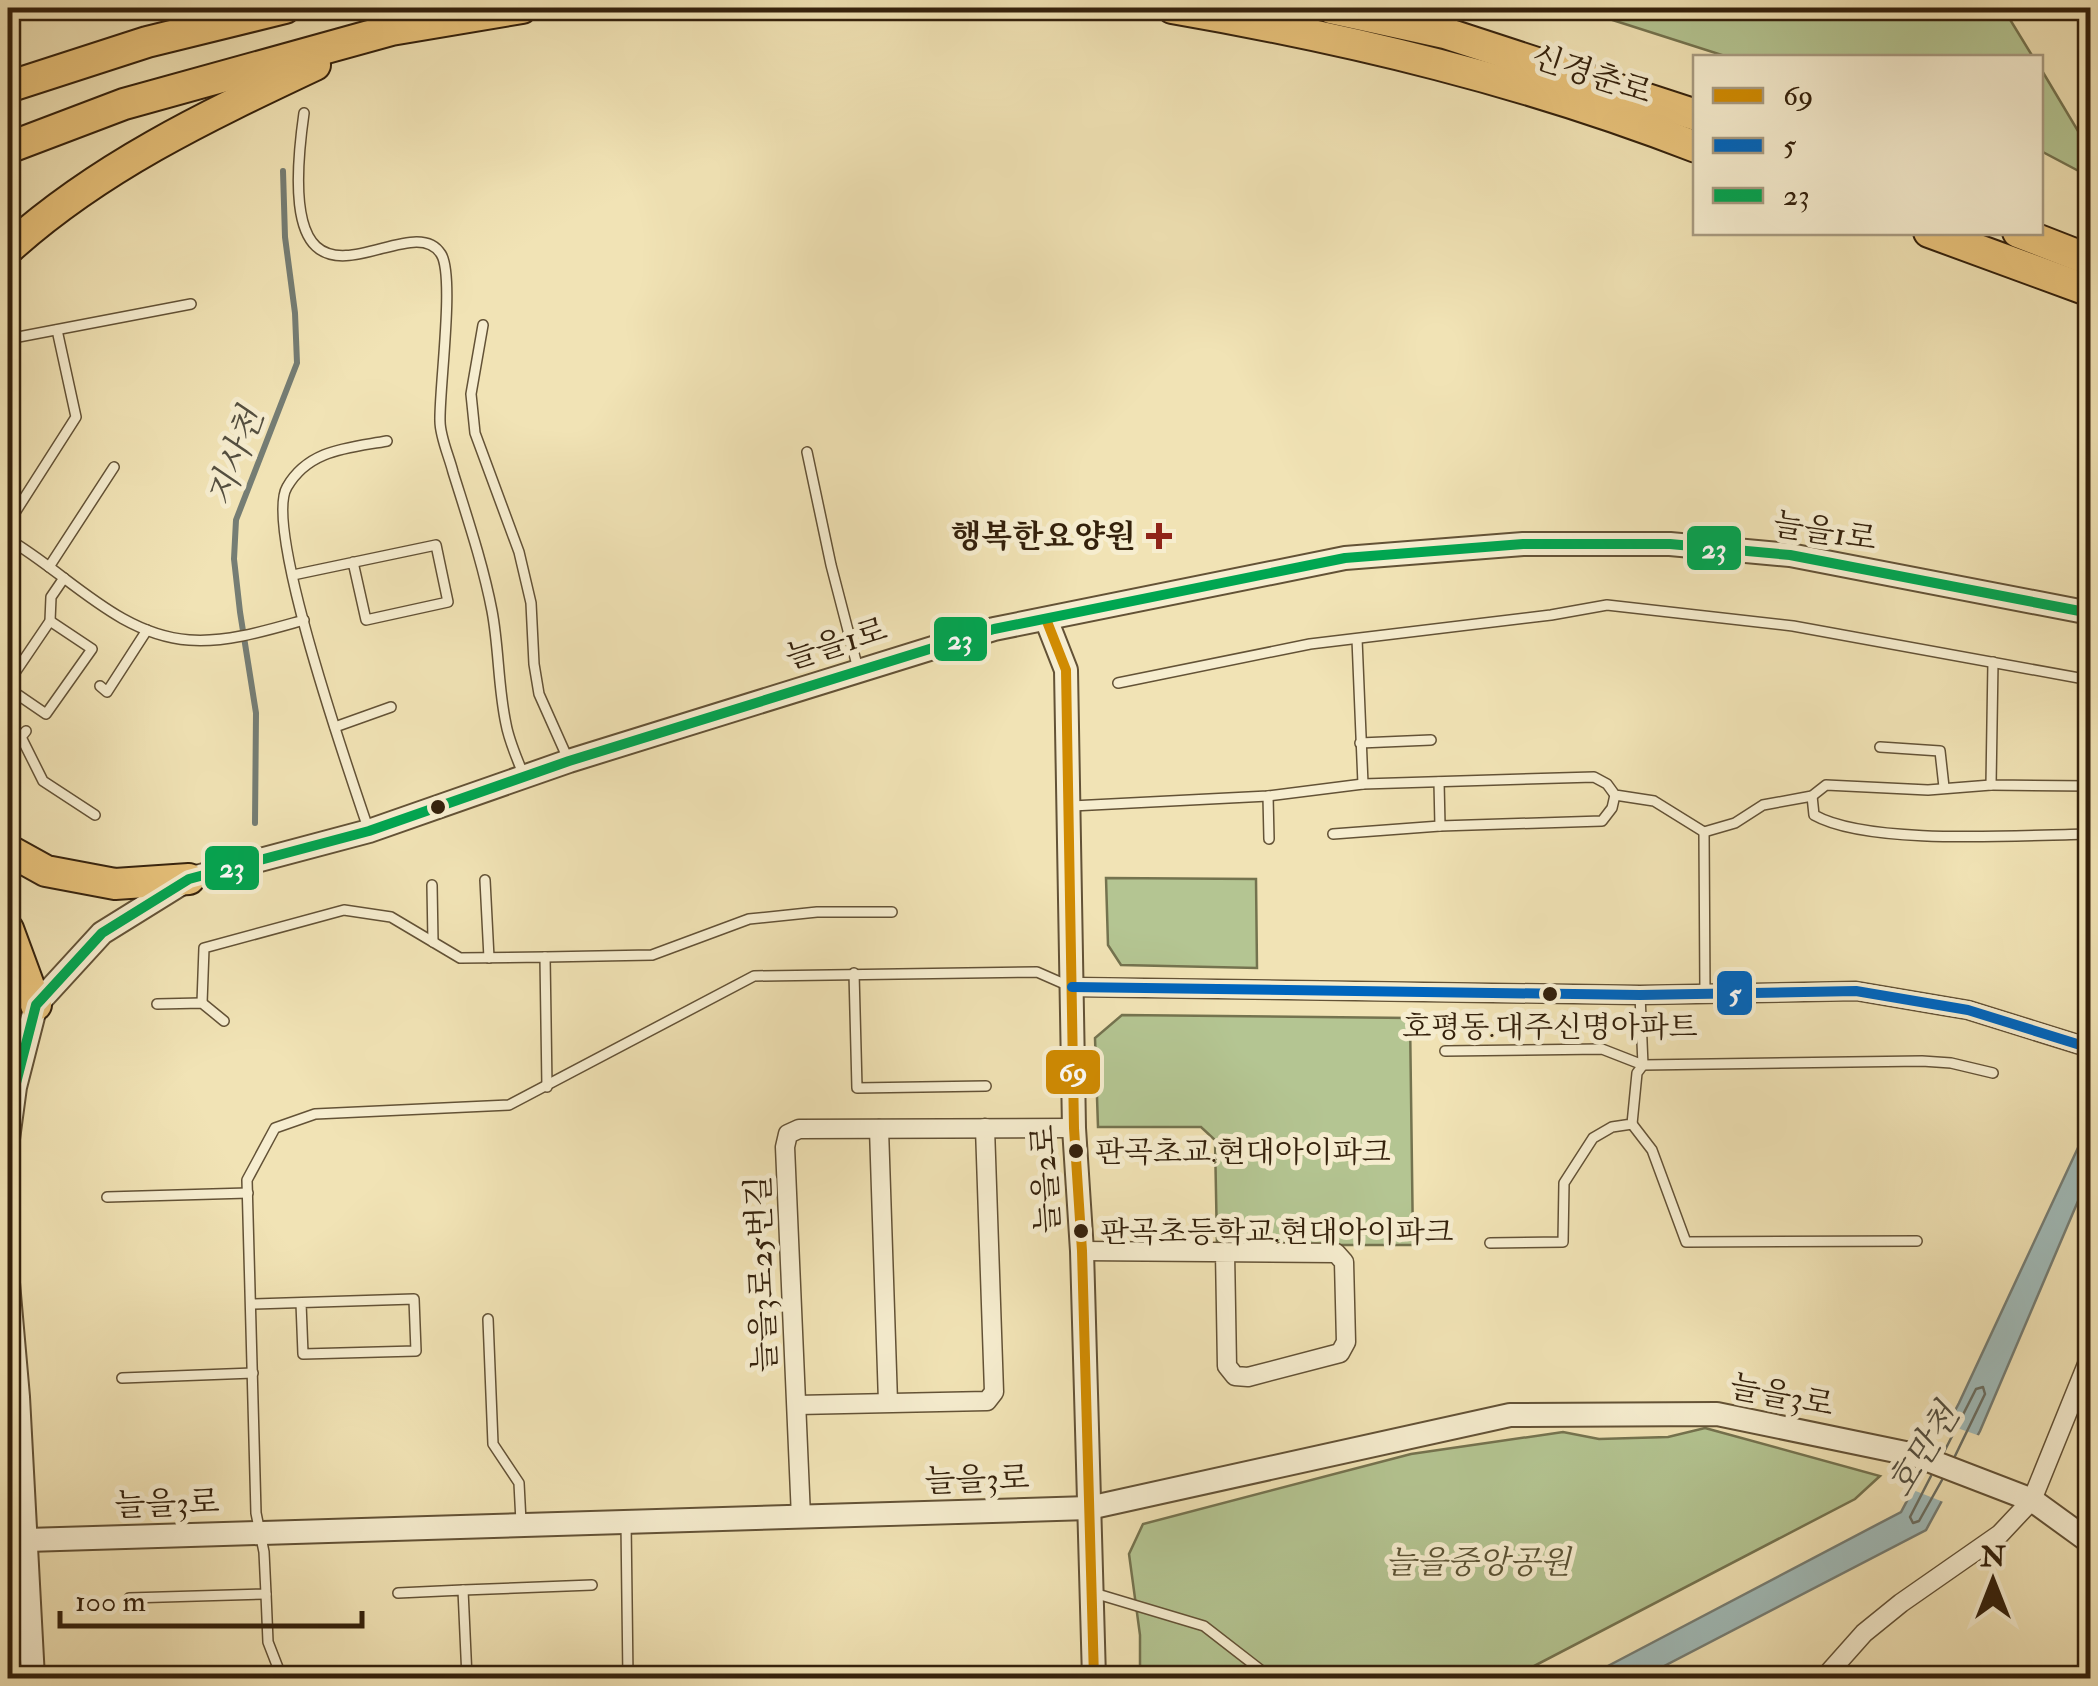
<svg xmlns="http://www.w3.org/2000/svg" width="2098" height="1686" viewBox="0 0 2098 1686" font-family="'IM FELL Double Pica','Noto Serif KR',serif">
<rect width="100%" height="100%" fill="#f1e3b5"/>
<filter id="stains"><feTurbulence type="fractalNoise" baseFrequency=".002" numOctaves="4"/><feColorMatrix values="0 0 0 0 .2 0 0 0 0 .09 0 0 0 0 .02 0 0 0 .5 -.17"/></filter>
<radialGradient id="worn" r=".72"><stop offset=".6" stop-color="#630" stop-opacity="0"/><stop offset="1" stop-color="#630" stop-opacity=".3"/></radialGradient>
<g fill="#b4c592" stroke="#74734f" stroke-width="2.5">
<polygon points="1575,8 2003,8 2033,57 1728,57"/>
<polygon points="2041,69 2090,151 2090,177 2041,151"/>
<polygon points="1106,878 1256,879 1257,968 1121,965 1108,945"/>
<polygon points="1122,1015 1410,1018 1413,1245 1217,1245 1215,1140 1201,1127 1098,1127 1095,1038"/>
<polygon points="1705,1428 1880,1476 1855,1499 1511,1678 1140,1678 1140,1635 1129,1554 1143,1524 1411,1454 1563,1432 1599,1439 1668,1437"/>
</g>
<polygon fill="#a0bbb9" stroke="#757d74" stroke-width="2.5" points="2090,1122 2090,1173 1980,1431 1926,1530 1641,1678 1585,1678 1901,1512 1959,1403"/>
<polygon fill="#f1e3b5" points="1943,1423 1983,1437 1946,1503 1908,1488"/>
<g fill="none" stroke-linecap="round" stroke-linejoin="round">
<g stroke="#6a6e62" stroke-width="2.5">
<polyline points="1944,1452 1976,1389 1983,1387 1985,1394 1955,1456"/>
<polyline points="1931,1476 1910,1517 1913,1523 1919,1521 1942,1480"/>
</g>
<polyline stroke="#757d74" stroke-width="6" points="255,823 256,713 240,612 234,559 236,520 297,363 295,313 285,237 283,171"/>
<defs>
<g id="service">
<path d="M304,113c-35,246 104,87 137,141 14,22 -2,135 -1,167 0,16 9,35 13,51 14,45 30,92 39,139 7,37 6,76 14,113 3,17 11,34 17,50"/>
<polyline points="483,325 471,394 475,433 519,552 531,603 534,664 539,694 568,759"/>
<polyline points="8,339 191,304"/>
<polyline points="807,452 831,565 858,669"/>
<polyline points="16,511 76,417 57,330"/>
<path d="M8,539c59,34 110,96 181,101 38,3 79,-10 115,-20"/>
<polyline points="49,567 114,467"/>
<polyline points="293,575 436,545 448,602 366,620 353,562"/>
<polyline points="1357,639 1363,784"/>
<polyline points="1993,662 1991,785 2090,786"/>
<polyline points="8,683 50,621 51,597 64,578"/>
<polyline points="1118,683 1310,644 1551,615 1607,605 1793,626 2090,680"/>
<polyline points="100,686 107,692 147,630"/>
<polyline points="8,688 46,714 92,649 50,621"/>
<polyline points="335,727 391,707"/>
<polyline points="26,731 21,737 43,781 95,815"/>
<polyline points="1360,743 1431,740"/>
<polyline points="1880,747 1940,751 1944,787"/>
<polyline points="1439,782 1440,826"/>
<polyline points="1268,796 1269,839"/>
<path d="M1812,796l2,19c55,31 209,20 276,19"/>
<polyline points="1072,806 1268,796 1363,784 1594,777 1607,784 1615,795 1654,801 1704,832 1735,823 1763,805 1812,796 1826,785 1928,790 1991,785"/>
<path d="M368,828c-18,-54 -105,-301 -81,-341 22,-38 62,-39 100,-46"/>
<polyline points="1704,832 1705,993"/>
<polyline points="1333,834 1440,826 1602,821 1612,808 1615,795"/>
<polyline points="485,880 489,958"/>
<polyline points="432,885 433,942"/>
<polyline points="545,957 652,955 749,919 817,912 892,912"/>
<polyline points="854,973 857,1088 986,1086"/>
<polyline points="202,1003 204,948 344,910 391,917 460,958 545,957 547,1087"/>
<polyline points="157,1004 202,1003 224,1021"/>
<polyline points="1445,1051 1602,1049 1643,1065 1922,1061 1951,1063 1993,1073"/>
<polyline points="1632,1124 1652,1150 1686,1242 1917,1241"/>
<polyline points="107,1197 248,1193"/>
<polyline points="1490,1243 1563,1242 1564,1183 1593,1138 1612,1127 1632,1124 1637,1073 1643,1065 1640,995"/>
<polyline points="251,1304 414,1299 416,1351 303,1354 301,1303"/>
<polyline points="488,1319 493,1444 519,1483 521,1522"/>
<polyline points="122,1378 253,1373"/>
<polyline points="626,1522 628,1678"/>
<polyline points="463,1590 592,1585"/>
<polyline points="398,1593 463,1590 467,1678"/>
<polyline points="1094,1593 1204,1626 1271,1678"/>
<polyline points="266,1594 268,1642 282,1678"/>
<polyline points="129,1598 266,1594 264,1552 256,1513 247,1180 275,1128 315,1114 509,1105 754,976 1037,972 1069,986"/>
<polyline points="8,1632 29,1638"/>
</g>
<g id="minor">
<polyline points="1072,987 1640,995 1856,991 1968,1010 2090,1048"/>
<polyline points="879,1129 888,1402"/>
<polyline points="1082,1251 1336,1253 1344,1262 1346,1342 1340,1353 1248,1377 1235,1376 1227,1366 1225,1252"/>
<polyline points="797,1405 987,1401 994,1392 985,1128"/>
<polyline points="801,1517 785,1147 788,1134 799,1129 1074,1128"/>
<polyline points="8,1678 9,1678"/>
<polyline points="1824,1678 1864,1633 1901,1603 2000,1534 2032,1500 2090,1357"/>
</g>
<g id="tertiary">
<polyline points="1046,619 1066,670 1074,1128 1082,1251 1094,1678"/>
<polyline points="8,1139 15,1087 36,1005 102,933 189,879 369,831 569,761 994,629 1345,558 1523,544 1670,544 1790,555 2090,613"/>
<polyline points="8,1283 18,1397 33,1678"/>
<polyline points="27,1540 1089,1508 1510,1415 1717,1414 1915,1455 2032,1500 2090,1542"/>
</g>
<g id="trunk">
<path d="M1172,8c179,31 354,73 524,139"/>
<polyline points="1331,8 1445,33 1696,115"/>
<polyline points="8,87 147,42 285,8"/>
<polyline points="8,148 124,104 391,30 522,8"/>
<polyline points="1929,232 2090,291"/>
<polyline points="2018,232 2090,260"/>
<path d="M8,249c91,-82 197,-132 307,-184"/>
<polyline points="8,850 46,871 115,884 189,879"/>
<polyline points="8,929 36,1005"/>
</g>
</defs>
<use href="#service" stroke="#635236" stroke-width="12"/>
<use href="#minor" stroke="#635236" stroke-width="21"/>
<use href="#tertiary" stroke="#635236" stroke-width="26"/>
<use href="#trunk" stroke="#34210c" stroke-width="34"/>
<use href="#service" stroke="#f6edcf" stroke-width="9"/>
<use href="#minor" stroke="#f6edcf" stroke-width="18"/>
<use href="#tertiary" stroke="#f6edcf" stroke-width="22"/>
<use href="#trunk" stroke="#e8c27a" stroke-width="30"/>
<defs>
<polyline id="bus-1" points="1046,619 1066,670 1074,1128 1082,1251 1094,1678"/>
<polyline id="bus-2" points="1072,987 1640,995 1856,991 1968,1010 2090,1048"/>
<polyline id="bus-3" points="8,1139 15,1087 36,1005 102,933 189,879 369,831 569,761 994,629 1345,558 1523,544 1670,544 1790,555 2090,613"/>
</defs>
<use href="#bus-1" stroke="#f6edcf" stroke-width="18"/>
<use href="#bus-2" stroke="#f6edcf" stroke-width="18"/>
<use href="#bus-3" stroke="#f6edcf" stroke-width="18"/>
<use href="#bus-1" stroke="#d08b02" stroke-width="10"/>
<use href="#bus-2" stroke="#0065bd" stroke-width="10"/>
<use href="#bus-3" stroke="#00a651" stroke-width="10"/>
</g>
<path fill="#8f2418" stroke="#f6edcf" stroke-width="4" d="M1154 521h10v10h10v10h-10v10h-10v-10h-10v-10h10z"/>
<g fill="#34210c" stroke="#f6edcf" stroke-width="4">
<circle cx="438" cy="807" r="9"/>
<circle cx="1550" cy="994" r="9"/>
<circle cx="1076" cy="1151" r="9"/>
<circle cx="1081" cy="1231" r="9"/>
</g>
<g text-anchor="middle" stroke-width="10" stroke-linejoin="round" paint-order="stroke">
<g font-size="30" fill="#34210c" stroke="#f6edcf" text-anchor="start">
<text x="1550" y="1037" text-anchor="middle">호평동.대주신명아파트</text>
<text x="1095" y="1162">판곡초교.현대아이파크</text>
<text x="1100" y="1242">판곡초등학교.현대아이파크</text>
</g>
<g font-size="32" fill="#34210c" stroke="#f6edcf">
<text transform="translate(1592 74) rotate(18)" y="11">신경춘로</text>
<text transform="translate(1825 531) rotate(9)" y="11">늘을1로</text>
<text transform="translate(836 643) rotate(-17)" y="11">늘을1로</text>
<text transform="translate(1045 1179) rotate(-93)" y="11">늘을2로</text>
<text transform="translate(761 1274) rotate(-92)" y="11">늘을3로25번길</text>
<text transform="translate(1782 1395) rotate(11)" y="11">늘을3로</text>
<text transform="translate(977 1479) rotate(-2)" y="11">늘을3로</text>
<text transform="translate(167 1503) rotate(-2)" y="11">늘을3로</text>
</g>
<g font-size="32" font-weight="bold" fill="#34210c" stroke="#f6edcf" text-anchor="end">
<text x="1136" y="547">행복한요양원</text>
</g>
<g font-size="32" font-style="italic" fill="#5a5234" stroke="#f6edcf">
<text x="1478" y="1573">늘을중앙공원</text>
</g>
<g font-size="35" font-style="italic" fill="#544f40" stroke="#f6edcf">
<text transform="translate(235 457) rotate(-70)" y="12">지사천</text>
<text transform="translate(1923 1450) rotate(-58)" y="12">호만천</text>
</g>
</g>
<g stroke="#f6edcf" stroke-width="4">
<rect x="1685" y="524" width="58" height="48" rx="10" fill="#00a651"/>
<rect x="932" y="615" width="57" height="48" rx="10" fill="#00a651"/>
<rect x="203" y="844" width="58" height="48" rx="10" fill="#00a651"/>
<rect x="1715" y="969" width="39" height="48" rx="10" fill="#0065bd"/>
<rect x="1044" y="1048" width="58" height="48" rx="10" fill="#d08b02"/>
</g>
<g font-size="28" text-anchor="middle" font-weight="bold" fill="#fff">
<text x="1714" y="558">23</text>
<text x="960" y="649">23</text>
<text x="232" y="877">23</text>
<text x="1735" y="1003">5</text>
<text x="1073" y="1081">69</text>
</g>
<rect width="2098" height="1686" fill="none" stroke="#f1e3b5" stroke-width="40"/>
<rect x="10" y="10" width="2078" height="1666" fill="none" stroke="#34210c" stroke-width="5"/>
<rect x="20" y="20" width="2058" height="1646" fill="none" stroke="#34210c" stroke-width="2.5"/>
<rect x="1693" y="55" width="350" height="180" fill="#f6edcf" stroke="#a89b81" stroke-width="2.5"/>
<rect x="1713" y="88" width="50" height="15" fill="#d08b02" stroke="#a89b81" stroke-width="2.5"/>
<text x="1783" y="105" font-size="30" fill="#34210c">69</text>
<rect x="1713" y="138" width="50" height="15" fill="#0065bd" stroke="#a89b81" stroke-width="2.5"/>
<text x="1783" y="155" font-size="30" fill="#34210c">5</text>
<rect x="1713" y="188" width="50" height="15" fill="#00a651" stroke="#a89b81" stroke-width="2.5"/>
<text x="1783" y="205" font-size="30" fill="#34210c">23</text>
<g transform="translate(1993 1581)" stroke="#f6edcf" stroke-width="8" paint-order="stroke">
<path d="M0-8L18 38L0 25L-18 38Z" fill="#34210c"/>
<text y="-15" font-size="28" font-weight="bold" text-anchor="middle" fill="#34210c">N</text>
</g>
<path d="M60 1611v15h302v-15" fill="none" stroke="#34210c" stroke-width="5"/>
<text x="75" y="1611" font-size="30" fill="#34210c" stroke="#f6edcf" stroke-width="8" paint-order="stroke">100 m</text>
<rect width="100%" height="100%" filter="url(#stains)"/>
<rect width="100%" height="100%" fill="url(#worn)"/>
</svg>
